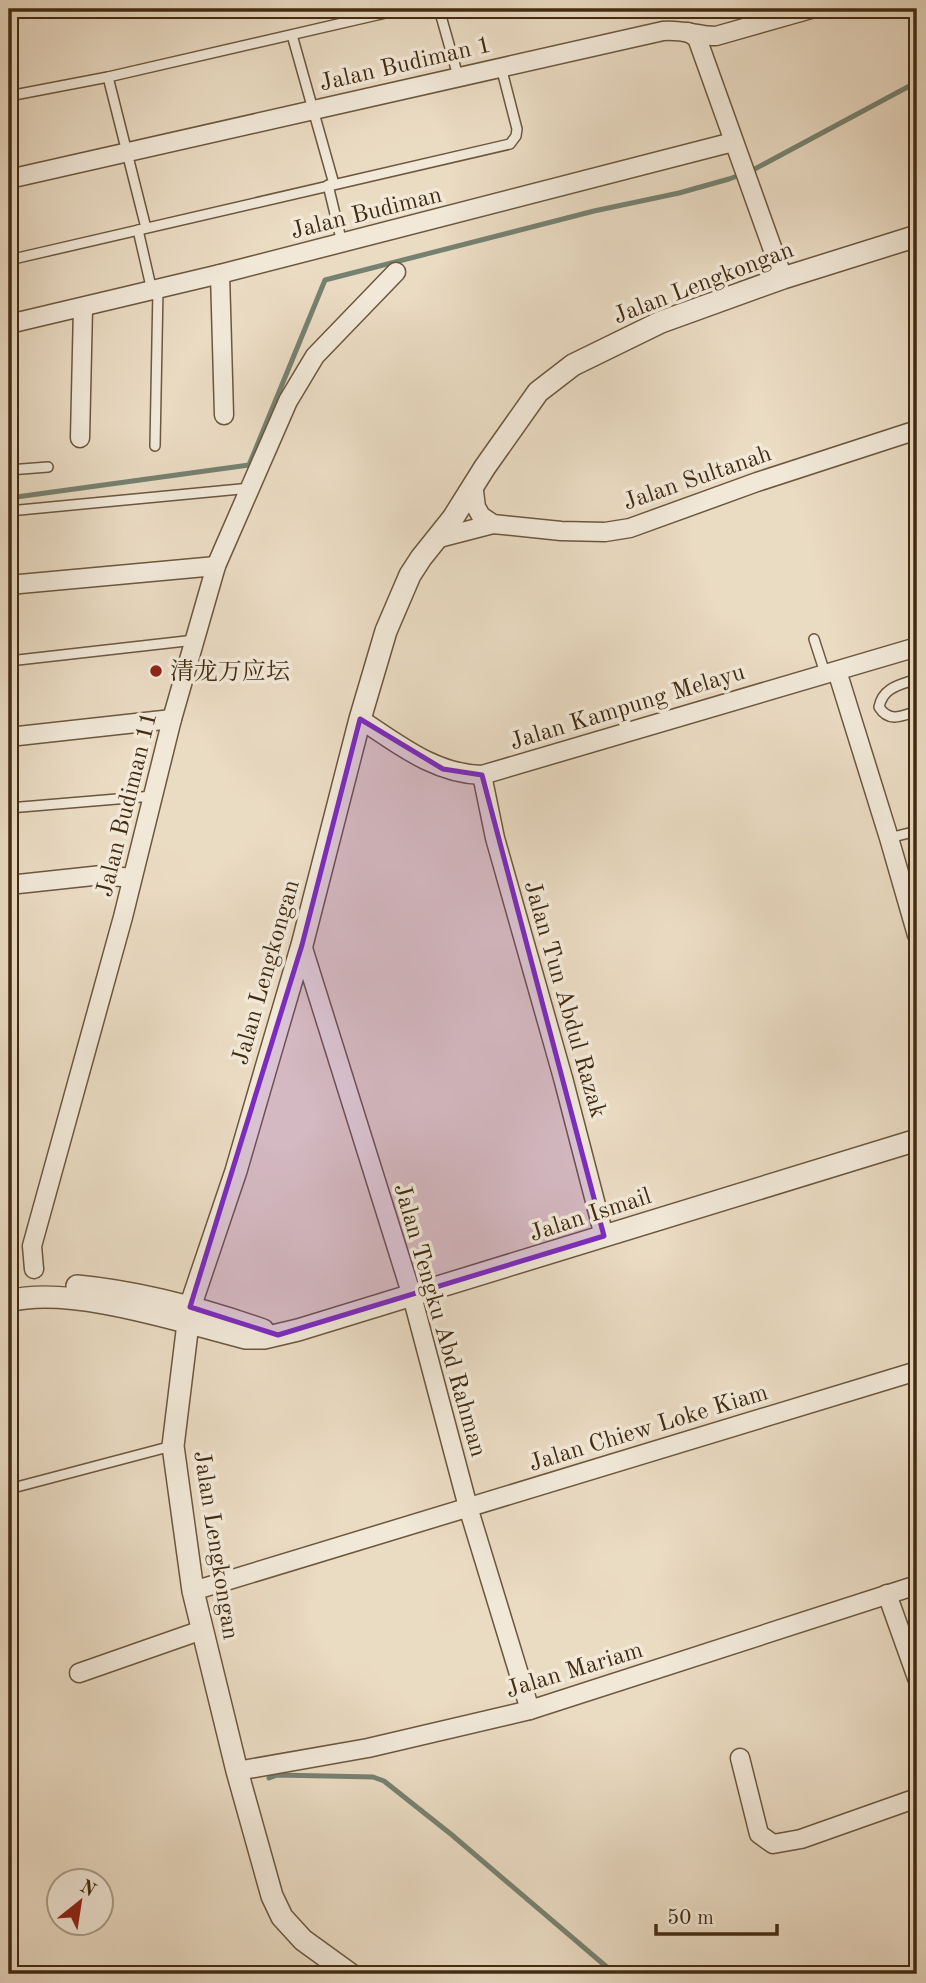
<svg xmlns="http://www.w3.org/2000/svg" width="926" height="1983" viewBox="0 0 926 1983" font-family="'Old Standard TT','Noto Serif SC',serif">
<rect width="100%" height="100%" fill="#eadbc3"/>
<filter id="stains"><feTurbulence type="fractalNoise" baseFrequency=".00286" numOctaves="4"/><feColorMatrix values="0 0 0 0 .2 0 0 0 0 .09 0 0 0 0 .02 0 0 0 .5 -.17"/></filter>
<radialGradient id="worn" r=".72"><stop offset=".6" stop-color="#630" stop-opacity="0"/><stop offset="1" stop-color="#630" stop-opacity=".3"/></radialGradient>
<g fill="none" stroke-linecap="round" stroke-linejoin="round">
<g stroke="#768170" stroke-width="5">
<polyline points="9,498 249,465 325,280 594,211 679,193 729,179 751,171 917,82"/>
<polyline points="269,1778 277,1775 373,1777 384,1781 452,1835 615,1974"/>
</g>
<defs>
<g id="service">
<polyline points="439,9 458,76"/>
<polyline points="292,35 334,184"/>
<polyline points="108,77 146,228"/>
<polyline points="9,96 108,77 403,9"/>
<polyline points="328,185 342,243"/>
<polyline points="138,230 152,291"/>
<polyline points="9,260 510,144 516,136 517,129 501,67"/>
<polyline points="155,446 158,289"/>
<polyline points="9,470 48,467"/>
<polyline points="9,511 251,488"/>
<polyline points="814,639 825,673"/>
<polyline points="9,661 195,640"/>
<path d="M917,679c-17,6 -34,8 -38,28 10,16 23,9 38,4"/>
<polyline points="9,808 153,796"/>
<polyline points="889,838 917,831"/>
<polyline points="9,1489 172,1446"/>
</g>
<g id="minor">
<polyline points="688,32 697,38 783,278"/>
<path d="M9,179l654,-148c19,-2 35,5 53,5l95,-27"/>
<polyline points="220,274 224,415"/>
<polyline points="9,324 220,274 733,142"/>
<polyline points="80,438 83,308"/>
<polyline points="473,484 476,507 481,516 493,524 561,531 605,532 630,528 757,482 917,430"/>
<polyline points="435,539 493,524"/>
<polyline points="9,585 216,566"/>
<polyline points="837,671 889,838 917,935"/>
<path d="M360,719c38,25 75,55 122,56l435,-128"/>
<polyline points="9,737 172,719"/>
<polyline points="482,775 495,838 563,1078 604,1236"/>
<polyline points="9,885 102,875 132,878"/>
<polyline points="302,945 412,1296 468,1507 530,1710"/>
<polyline points="34,1269 32,1246 123,917 172,719 216,566 288,401 315,356 396,272"/>
<polyline points="193,1591 917,1371"/>
<polyline points="887,1594 917,1678"/>
<polyline points="79,1673 202,1630"/>
<polyline points="740,1758 759,1834 773,1844 801,1839 917,1798"/>
<polyline points="237,1771 368,1748 530,1710 917,1585"/>
</g>
<g id="tertiary">
<path d="M77,1286c63,6 126,23 186,44"/>
<path d="M9,1301c63,-16 173,21 237,37h18l34,-8 619,-190"/>
<polyline points="350,1974 303,1940 282,1917 272,1896 237,1771 193,1591 173,1446 190,1307 236,1171 268,1061 302,945 360,719 386,631 410,575 421,558 453,518 485,467 538,392 573,365 661,322 783,278 917,236"/>
</g>
</defs>
<use href="#service" stroke="#6c573e" stroke-width="12"/>
<use href="#minor" stroke="#6c573e" stroke-width="21"/>
<use href="#tertiary" stroke="#6c573e" stroke-width="24"/>
<use href="#service" stroke="#f1e8d8" stroke-width="9"/>
<use href="#minor" stroke="#f1e8d8" stroke-width="18"/>
<use href="#tertiary" stroke="#f1e8d8" stroke-width="21"/>
</g>
<path fill="#7b2cbf" fill-opacity="0.2" stroke="#7b2cbf" stroke-width="5" stroke-linejoin="round" d="M360,719l83,50 39,6 122,461 -326,99 -88,-28 112,-362z"/>
<circle fill="#8f2418" stroke="#f1e8d8" stroke-width="2.5" cx="156" cy="671" r="7"/>
<g text-anchor="middle" stroke-width="7" stroke-linejoin="round" paint-order="stroke">
<g font-size="24" fill="#422b11" stroke="#f1e8d8">
<text transform="translate(405 63) rotate(-13)" y="8">Jalan Budiman 1</text>
<text transform="translate(366 212) rotate(-14)" y="8">Jalan Budiman</text>
<text transform="translate(703 282) rotate(-21)" y="8">Jalan Lengkongan</text>
<text transform="translate(697 477) rotate(-19)" y="8">Jalan Sultanah</text>
<text transform="translate(627 706) rotate(-17)" y="8">Jalan Kampung Melayu</text>
<text transform="translate(126 804) rotate(-76)" y="8">Jalan Budiman 11</text>
<text transform="translate(265 972) rotate(-74)" y="8">Jalan Lengkongan</text>
<text transform="translate(566 999) rotate(74)" y="8">Jalan Tun Abdul Razak</text>
<text transform="translate(590 1214) rotate(-18)" y="8">Jalan Ismail</text>
<text transform="translate(441 1320) rotate(74)" y="8">Jalan Tengku Abd Rahman</text>
<text transform="translate(648 1427) rotate(-17)" y="8">Jalan Chiew Loke Kiam</text>
<text transform="translate(217 1545) rotate(81)" y="8">Jalan Lengkongan</text>
<text transform="translate(574 1669) rotate(-17)" y="8">Jalan Mariam</text>
</g>
<g font-size="24" fill="#422b11" stroke="#f1e8d8" text-anchor="start">
<text x="170" y="679">清龙万应坛</text>
</g>
</g>
<rect width="926" height="1983" fill="none" stroke="#eadbc3" stroke-width="35"/>
<rect x="10" y="10" width="905" height="1962" fill="none" stroke="#422b11" stroke-width="3.5"/>
<rect x="18" y="18" width="891" height="1948" fill="none" stroke="#422b11" stroke-width="2"/>
<g transform="translate(80 1902) rotate(30)"><circle r="33" fill="#f1e8d8" stroke="#ab9c88" stroke-width="2"/>
<path d="M0-5L12 26L0 18L-12 26Z" fill="#8f2418"/>
<text y="-10" font-size="19" font-weight="bold" text-anchor="middle" fill="#422b11">N</text>
</g>
<path d="M656 1924v10h121v-10" fill="none" stroke="#422b11" stroke-width="3.5"/>
<text x="667" y="1924" font-size="21" fill="#422b11" stroke="#f1e8d8" stroke-width="5" paint-order="stroke">50 m</text>
<rect width="100%" height="100%" filter="url(#stains)"/>
<rect width="100%" height="100%" fill="url(#worn)"/>
</svg>
